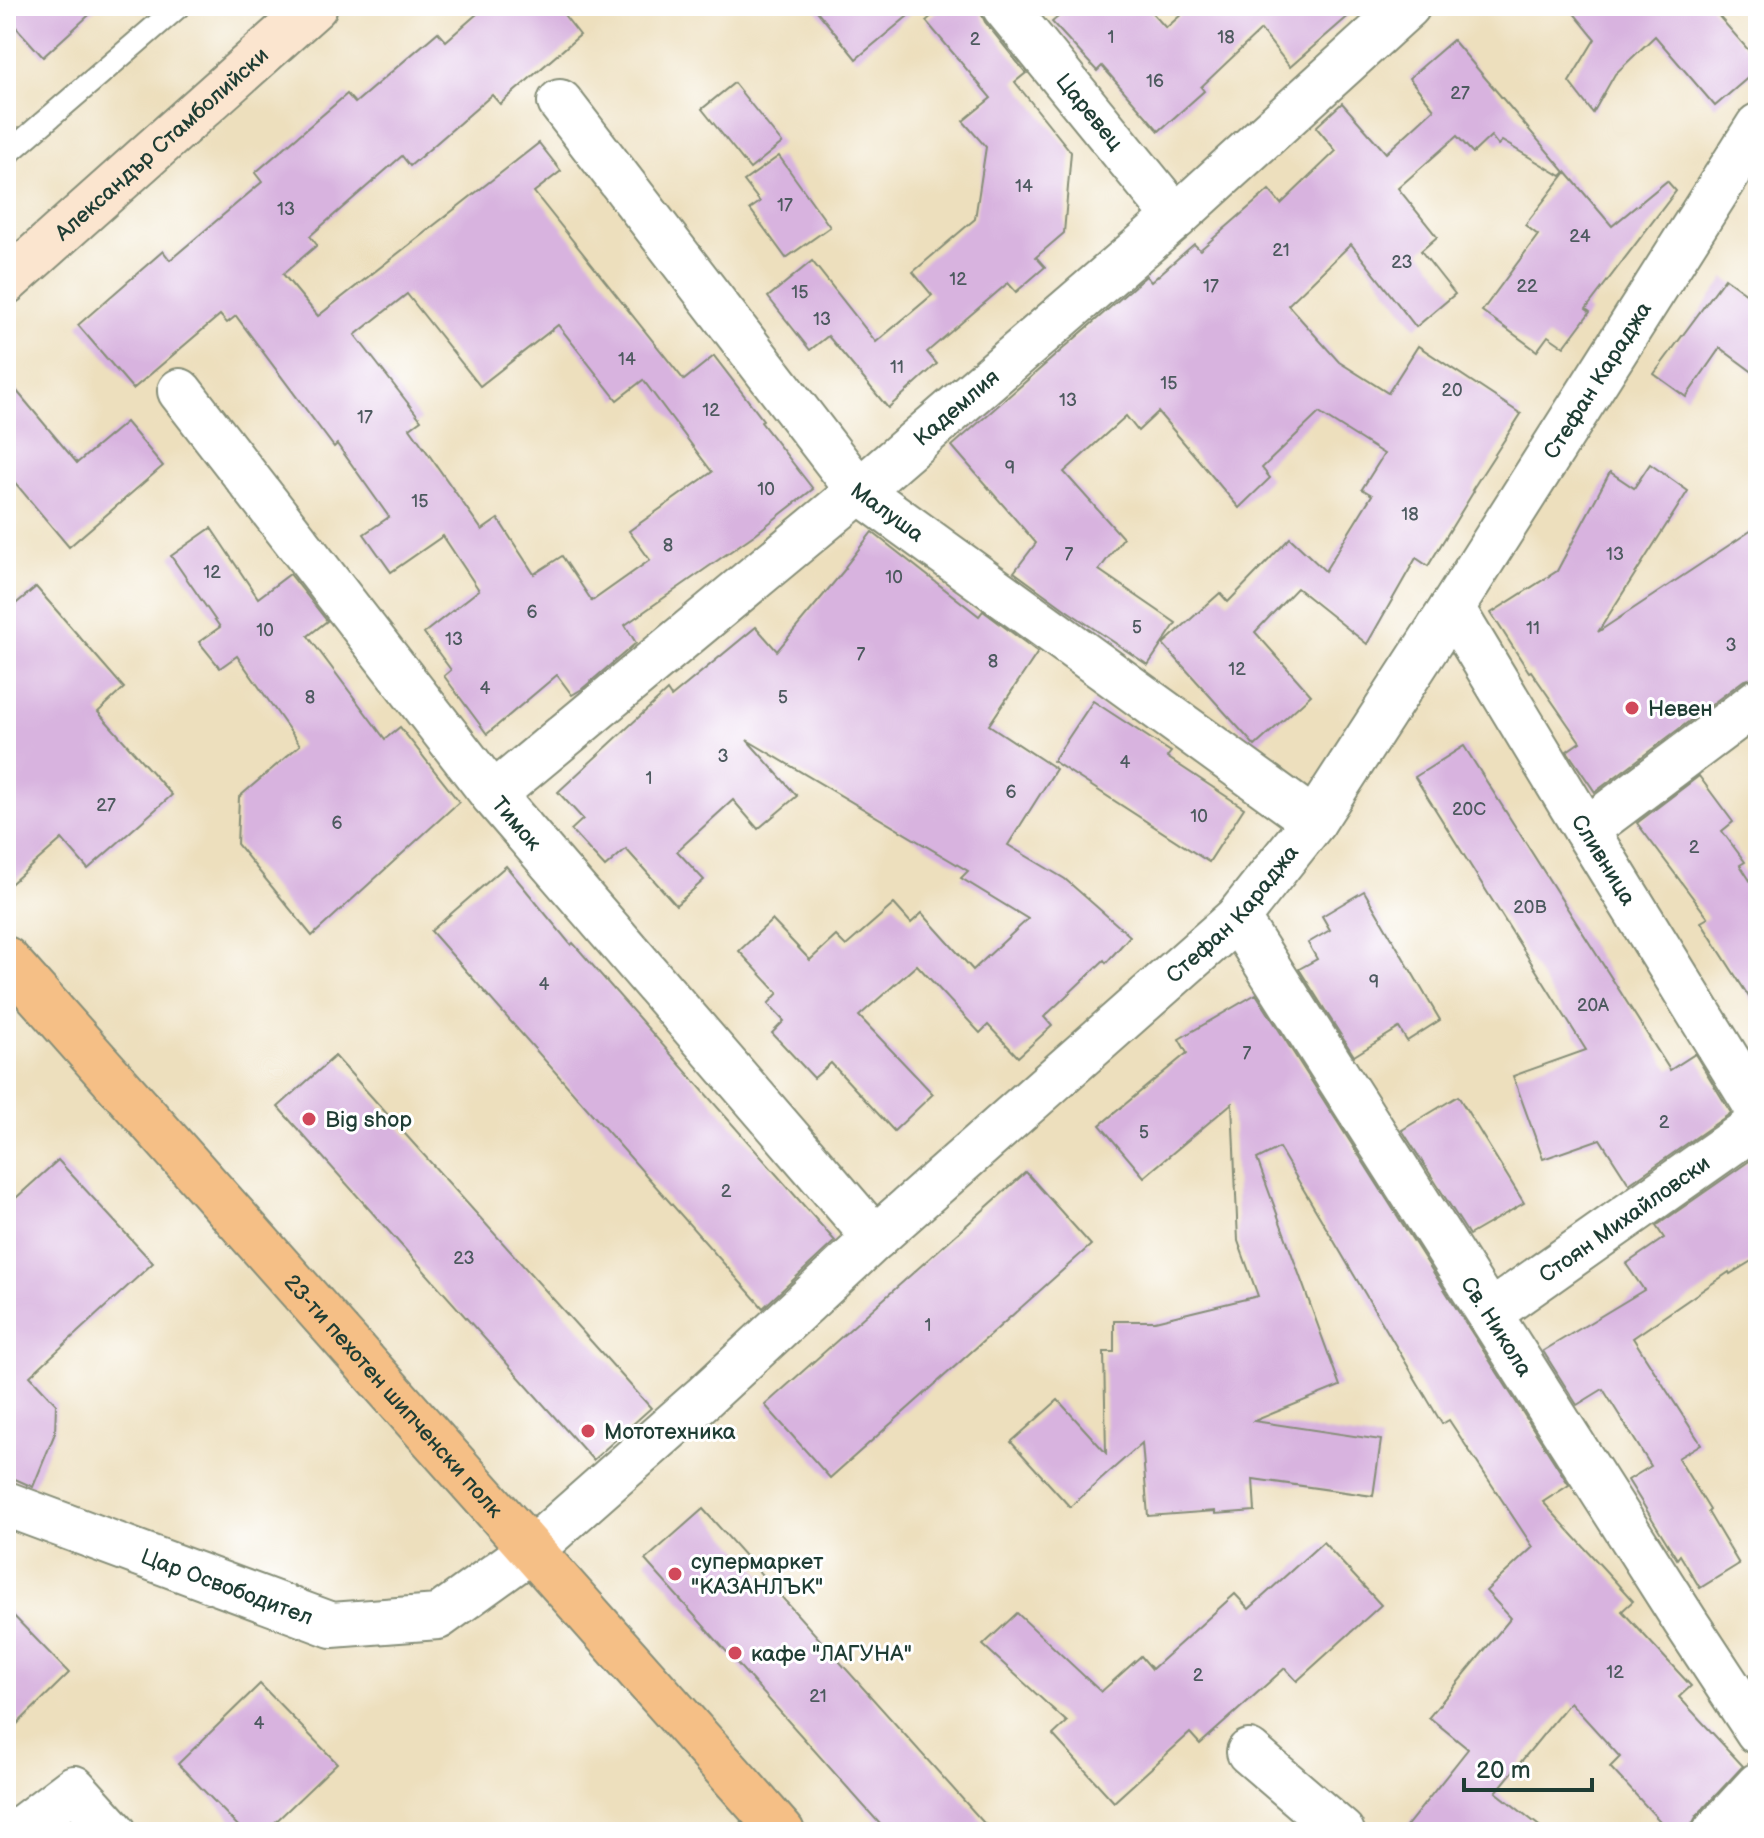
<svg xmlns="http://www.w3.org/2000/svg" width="1764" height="1838" viewBox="0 0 1764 1838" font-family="'Balsamiq Sans',sans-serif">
<rect width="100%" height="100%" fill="#fff"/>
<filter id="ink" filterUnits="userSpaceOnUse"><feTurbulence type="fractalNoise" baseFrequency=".0125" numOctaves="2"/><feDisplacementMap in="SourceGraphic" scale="16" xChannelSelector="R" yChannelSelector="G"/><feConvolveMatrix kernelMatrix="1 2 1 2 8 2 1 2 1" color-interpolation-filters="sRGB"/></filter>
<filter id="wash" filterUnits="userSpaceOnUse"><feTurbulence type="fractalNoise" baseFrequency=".006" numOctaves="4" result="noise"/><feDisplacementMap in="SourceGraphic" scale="32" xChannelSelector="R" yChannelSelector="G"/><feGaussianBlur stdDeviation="1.8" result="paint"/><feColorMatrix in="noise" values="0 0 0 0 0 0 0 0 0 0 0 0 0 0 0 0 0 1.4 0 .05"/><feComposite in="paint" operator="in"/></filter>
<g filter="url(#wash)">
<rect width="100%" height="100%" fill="#eddfbd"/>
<g id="blocks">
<g fill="#d8b3df" fill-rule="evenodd">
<polygon points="6,6 99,6 43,57 6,16"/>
<path d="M486,6h71l23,29 -80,69 -8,-9 -82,71 -8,-10 -92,80 7,9 -34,29 35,42 221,-173 22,28 -27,21 150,188 30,-24 49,64 -2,2 52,67 -59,46 -129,90 11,18 -54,46 -10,6 -15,-20 -70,59 -43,-58 7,-6 -27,-37 55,-43 -36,-54 -52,36 -27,-38 25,-17 -52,-73 -3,3 -98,-131 -9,7 -7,-8 -87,74 -55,-64 85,-74 7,9 92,-78 -7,-9 92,-79 8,9 83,-71 8,9zM407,294l73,92 78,-61 59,75 26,-20 69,92 -83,59 21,29 -58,41 -30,-45 -28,18 -36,-55 -16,11 -72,-102 11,-8 -66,-85z"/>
<polygon points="813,6 920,6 856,59"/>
<polygon points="943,6 980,6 980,11 985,22 1026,73 1015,82 1071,152 1064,233 1036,257 1045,267 1016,292 1008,283 927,352 937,364 888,408 828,336 810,350 768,297 812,261 876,342 932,295 913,272 975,219 986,147 963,121 991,98 926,21"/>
<polygon points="1071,6 1146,6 1166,28 1191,6 1360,6 1290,67 1261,30 1201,87 1204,91 1159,131 1102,66 1097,71 1052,22"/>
<polygon points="1568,6 1710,6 1758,61 1758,69 1715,106 1655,36 1615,74 1593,113 1569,82 1595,39"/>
<polygon points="1453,40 1565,172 1561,176 1502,141 1498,145 1491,136 1473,153 1457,136 1398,188 1437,237 1421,251 1455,294 1416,327 1351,244 1288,305 1339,362 1388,393 1418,346 1521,414 1472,490 1474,491 1428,566 1416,558 1367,644 1297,588 1255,632 1311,695 1255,746 1163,644 1220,593 1228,602 1290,538 1325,571 1372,495 1362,489 1384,454 1319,413 1262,468 1270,478 1239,508 1158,412 1138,431 1126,416 1064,472 1123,538 1099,570 1176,623 1148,665 1066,610 1014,572 1036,543 952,446 1146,276 1151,282 1194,244 1200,250 1269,190 1281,204 1336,151 1316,127 1342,103 1386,153 1434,109 1409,78"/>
<polygon points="734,83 782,143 750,169 702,109"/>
<polygon points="779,156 830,227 786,258 750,209 760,202 744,181"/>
<polygon points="1566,172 1612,226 1667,181 1676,191 1586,309 1590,312 1564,347 1548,336 1537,351 1482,311 1538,235 1525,225"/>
<polygon points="1725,278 1758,302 1758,376 1720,348 1686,397 1654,374"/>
<polygon points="6,378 77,463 126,422 163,466 69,547 6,472"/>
<polygon points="1650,464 1688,491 1598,632 1758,526 1758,676 1743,681 1595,792 1567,751 1580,742 1531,671 1529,672 1491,613 1557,571 1610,472 1634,488"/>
<polygon points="211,528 258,598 290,574 327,621 308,636 385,739 400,727 459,802 312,936 237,844 239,797 300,745 237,656 220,668 199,642 220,627 171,556"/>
<polygon points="872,532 979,616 983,611 1038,652 989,725 1056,769 1008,845 1065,879 1130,936 1106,963 1104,960 1044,1017 1052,1026 1018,1057 988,1025 980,1033 917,965 859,1016 933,1094 894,1131 831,1063 814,1078 772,1033 784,1021 768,1004 778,993 739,951 772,920 810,960 836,936 846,946 894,904 911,923 922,913 973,970 1028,919 961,878 968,871 747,740 797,796 758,829 733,800 677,851 704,880 676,905 626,849 605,867 571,830 583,819 558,792 667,691 671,697 756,627 777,651 846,568 845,567"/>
<polygon points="36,587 124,688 98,712 172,795 88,869 62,839 6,888 6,612"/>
<polygon points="1093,701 1171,752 1167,757 1244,808 1209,862 1053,761"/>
<polygon points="1464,746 1670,1070 1695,1054 1731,1113 1629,1184 1600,1139 1543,1159 1513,1076 1586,1050 1415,777"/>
<polygon points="1699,776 1733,822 1722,831 1745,862 1740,865 1758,893 1758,1011 1701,922 1708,918 1637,823"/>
<polygon points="506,866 571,945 573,943 835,1241 763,1308 431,931"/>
<polygon points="1364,891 1440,1020 1407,1041 1399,1028 1354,1056 1299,969 1317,959 1308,943 1330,930 1322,916"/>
<polygon points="1256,994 1569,1485 1543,1502 1633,1601 1622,1611 1691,1686 1679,1697 1743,1766 1697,1815 1691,1826 1691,1832 1670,1832 1610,1767 1620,1757 1570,1702 1496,1792 1547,1832 1402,1832 1468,1749 1429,1717 1511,1618 1486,1591 1533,1547 1449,1420 1442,1424 1279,1148 1257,1159 1340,1386 1254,1421 1381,1440 1373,1496 1253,1479 1255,1511 1215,1514 1215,1511 1148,1516 1142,1443 1070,1507 1011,1442 1058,1400 1106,1453 1104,1352 1114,1352 1114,1321 1155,1321 1258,1296 1238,1241 1232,1103 1144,1177 1100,1125 1187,1053 1179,1039"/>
<polygon points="335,1056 651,1408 593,1460 278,1107"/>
<polygon points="1458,1096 1524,1203 1469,1235 1402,1130"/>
<polygon points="1758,1155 1758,1257 1730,1274 1729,1272 1633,1338 1701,1444 1678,1458 1710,1510 1708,1512 1739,1564 1700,1588 1680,1555 1677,1559 1628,1480 1651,1466 1603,1389 1577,1405 1543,1351 1644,1290 1626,1264 1664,1238 1656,1226"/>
<polygon points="58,1160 153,1263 30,1376 56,1404 55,1433 33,1487 6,1475 6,1207"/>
<polygon points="1026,1172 1091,1245 830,1478 765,1405"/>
<polygon points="703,1509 992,1832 887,1832 645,1560"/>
<polygon points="1323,1542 1381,1605 1297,1681 1285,1668 1200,1744 1190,1733 1114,1802 1053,1735 1067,1722 983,1645 1017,1613 1101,1692 1141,1656 1152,1669 1235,1594 1249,1609"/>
<polygon points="6,1608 69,1673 6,1735"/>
<polygon points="260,1684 337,1763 265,1832 244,1832 178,1764"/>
</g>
</g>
</g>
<g filter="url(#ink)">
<use href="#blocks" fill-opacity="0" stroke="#868e78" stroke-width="2"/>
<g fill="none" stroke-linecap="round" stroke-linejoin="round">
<defs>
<polyline id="lane" points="6,155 179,6"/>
<g id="street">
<path id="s1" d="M1004,6l172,211"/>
<path id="s2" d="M560,102l299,389 455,330"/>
<path id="s3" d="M180,391l313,404 382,443"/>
<path id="s4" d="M1452,608l134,222 172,279"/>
<path id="s5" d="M493,795l366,-304 317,-274 232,-211"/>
<polyline points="1586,830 1758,701"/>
<path id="s6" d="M1237,918l448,703 73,111"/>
<path id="s7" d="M1490,1313l268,-189"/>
<path id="s8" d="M6,1504l326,121 106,-8 93,-67 172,-152 172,-160 362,-320 77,-97 138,-213 306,-482"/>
<polyline points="1249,1752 1342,1832"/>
<polyline points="16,1832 74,1788 114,1832"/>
<polyline points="1715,1832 1758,1785"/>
</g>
<g id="secondary">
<path id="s9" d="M6,282l309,-276"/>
</g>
<g id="primary">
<path id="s10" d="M6,959l776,873"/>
</g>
</defs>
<use href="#lane" stroke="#868e78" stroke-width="26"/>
<use href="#street" stroke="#868e78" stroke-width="48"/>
<use href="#secondary" stroke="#868e78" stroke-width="48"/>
<use href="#primary" stroke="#868e78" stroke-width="48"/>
<use href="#lane" stroke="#fff" stroke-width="22"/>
<use href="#street" stroke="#fff" stroke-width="44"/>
<use href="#secondary" stroke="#fbe5cf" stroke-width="44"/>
<use href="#primary" stroke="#f5bf86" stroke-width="44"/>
</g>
</g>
<g fill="#d1495b" stroke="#fff" stroke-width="3">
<circle cx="1632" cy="708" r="8"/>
<circle cx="309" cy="1119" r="8"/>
<circle cx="588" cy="1431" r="8"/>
<circle cx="675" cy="1574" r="8"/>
<circle cx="735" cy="1653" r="8"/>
</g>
<g text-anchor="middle" stroke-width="6" stroke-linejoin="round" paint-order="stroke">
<g font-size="18" fill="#4d5a5f">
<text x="1111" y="43">1</text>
<text x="1226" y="43">18</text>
<text x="975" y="45">2</text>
<text x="1155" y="87">16</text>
<text x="1460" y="99">27</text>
<text x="1024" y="192">14</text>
<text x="785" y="211">17</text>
<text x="286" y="215">13</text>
<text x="1580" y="242">24</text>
<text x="1281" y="256">21</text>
<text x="1402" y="268">23</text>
<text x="958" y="285">12</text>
<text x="1211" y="292">17</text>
<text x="1527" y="292">22</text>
<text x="800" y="298">15</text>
<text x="822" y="325">13</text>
<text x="627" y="365">14</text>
<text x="897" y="373">11</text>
<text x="1169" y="389">15</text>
<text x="1452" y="396">20</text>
<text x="1068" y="406">13</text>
<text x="711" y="416">12</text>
<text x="365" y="423">17</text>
<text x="1010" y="474">9</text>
<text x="766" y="495">10</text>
<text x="420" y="507">15</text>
<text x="1410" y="520">18</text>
<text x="668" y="551">8</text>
<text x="1069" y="560">7</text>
<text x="1615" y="560">13</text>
<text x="212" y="578">12</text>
<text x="894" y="583">10</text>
<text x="532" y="618">6</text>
<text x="1137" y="633">5</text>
<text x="1533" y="634">11</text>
<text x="265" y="636">10</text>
<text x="454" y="645">13</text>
<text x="1731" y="651">3</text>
<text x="861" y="660">7</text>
<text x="993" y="667">8</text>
<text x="1237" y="675">12</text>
<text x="485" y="694">4</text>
<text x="310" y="703">8</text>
<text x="783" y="703">5</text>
<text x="723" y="762">3</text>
<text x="1125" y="768">4</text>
<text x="649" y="784">1</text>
<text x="1011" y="798">6</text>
<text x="106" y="811">27</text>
<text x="1469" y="815">20C</text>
<text x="1199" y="822">10</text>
<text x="337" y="829">6</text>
<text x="1694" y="853">2</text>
<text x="1530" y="913">20B</text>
<text x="1374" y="988">9</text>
<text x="544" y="990">4</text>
<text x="1593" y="1011">20A</text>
<text x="1247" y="1059">7</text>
<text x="1664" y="1128">2</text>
<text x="1144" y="1138">5</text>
<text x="726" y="1197">2</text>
<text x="464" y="1264">23</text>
<text x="928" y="1331">1</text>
<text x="1615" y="1678">12</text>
<text x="1198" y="1681">2</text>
<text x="818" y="1702">21</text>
<text x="259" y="1729">4</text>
</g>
<g font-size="22" fill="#1f3d34" stroke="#fff">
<text dy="8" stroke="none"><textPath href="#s1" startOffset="136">Царевец</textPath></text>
<text dy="8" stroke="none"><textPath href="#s9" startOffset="208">Александър Стамболийски</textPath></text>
<text dy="8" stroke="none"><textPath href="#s8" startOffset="2164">Стефан Караджа</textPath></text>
<text dy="8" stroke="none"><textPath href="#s5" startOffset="604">Кадемлия</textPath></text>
<text dy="8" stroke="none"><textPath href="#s2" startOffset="526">Малуша</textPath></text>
<text dy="8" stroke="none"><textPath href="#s3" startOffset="548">Тимок</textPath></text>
<text dy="8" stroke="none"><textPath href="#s4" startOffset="294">Сливница</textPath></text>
<text dy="8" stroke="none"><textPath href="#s8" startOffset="1516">Стефан Караджа</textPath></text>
<text dy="8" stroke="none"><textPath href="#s7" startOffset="164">Стоян Михайловски</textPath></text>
<text dy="8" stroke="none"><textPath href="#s6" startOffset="484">Св. Никола</textPath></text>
<text dy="8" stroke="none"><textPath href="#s10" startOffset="584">23-ти пехотен шипченски полк</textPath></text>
<text dy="8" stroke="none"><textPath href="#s8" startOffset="236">Цар Освободител</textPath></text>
</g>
<g font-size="22" fill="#1f3d34" stroke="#fff" text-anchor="start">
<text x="1648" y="716">Невен</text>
<text x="325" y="1127">Big shop</text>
<text x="604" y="1439">Мототехника</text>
<text x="691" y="1569">супермаркет<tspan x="691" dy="25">"КАЗАНЛЪК"</tspan></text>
<text x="751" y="1661">кафе "ЛАГУНА"</text>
</g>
</g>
<rect width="1764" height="1838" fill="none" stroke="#fff" stroke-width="32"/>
<path d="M1464 1778v12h128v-12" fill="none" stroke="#1f3d34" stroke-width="4"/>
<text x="1476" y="1778" font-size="24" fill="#1f3d34" stroke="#ffffff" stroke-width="6" paint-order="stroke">20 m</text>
</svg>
